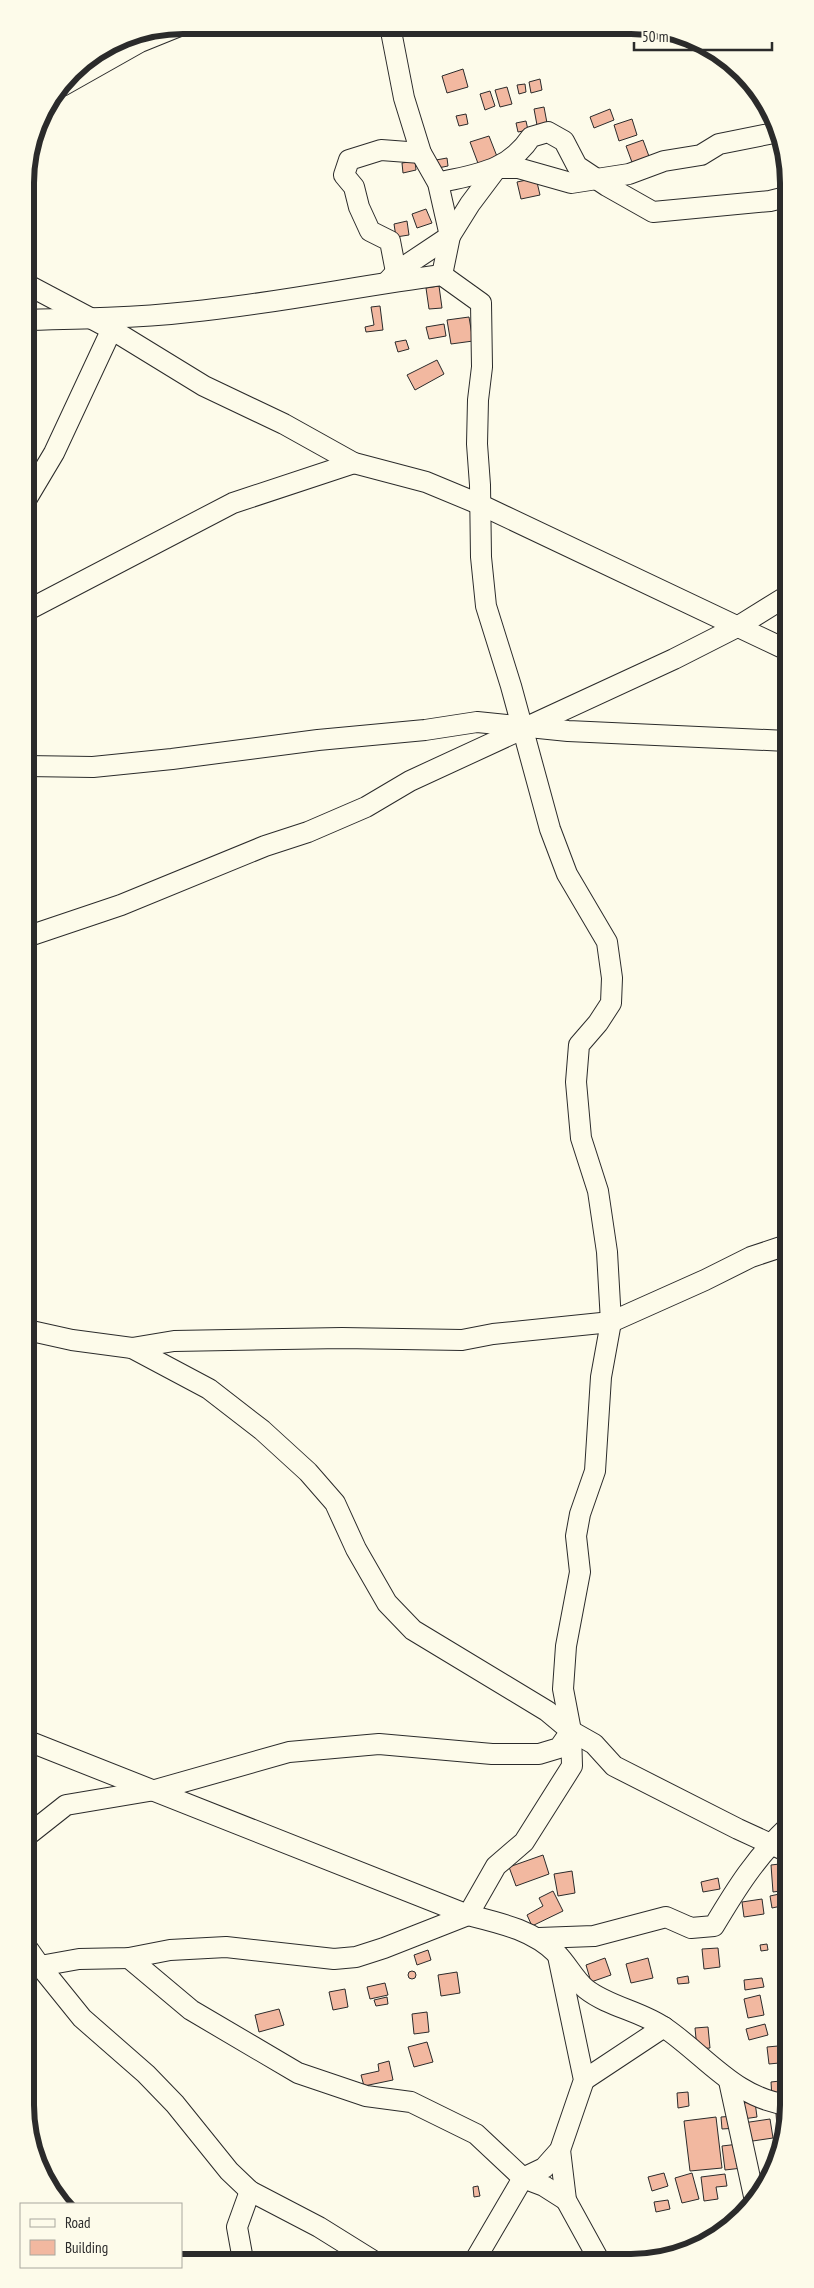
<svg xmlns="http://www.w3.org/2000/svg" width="814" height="2288" viewBox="0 0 814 2288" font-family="'PT Sans Narrow',sans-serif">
<rect width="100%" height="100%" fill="#fdfbea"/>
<g fill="#f2b8a0" stroke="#2b2b2b">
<polygon points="463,69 468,87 447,93 442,76"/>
<polygon points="540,79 542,90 531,93 529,82"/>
<polygon points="525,84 526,92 519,94 517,85"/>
<polygon points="507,87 512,104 500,107 495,90"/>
<polygon points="490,91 495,106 485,110 480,94"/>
<polygon points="544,107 547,123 537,125 534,109"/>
<polygon points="610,109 614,120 594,128 590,117"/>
<polygon points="466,114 468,124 459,126 456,116"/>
<polygon points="632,119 637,135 619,141 614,125"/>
<polygon points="526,121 528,130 518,132 516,123"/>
<polygon points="489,136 498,159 479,166 470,142"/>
<polygon points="643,140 650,159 633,165 626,146"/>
<polygon points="447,158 448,166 438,168 436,160"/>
<polygon points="415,161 416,170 403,173 402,163"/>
<polygon points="536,178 540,195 521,199 517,182"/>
<polygon points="426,209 432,223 417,228 412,214"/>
<polygon points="407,221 409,235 396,237 394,224"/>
<polygon points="439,286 442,308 429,309 426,288"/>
<polygon points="380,306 383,330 366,332 365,327 374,325 371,307"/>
<polygon points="469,317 473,341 451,344 447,320"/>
<polygon points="444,324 446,336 429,339 426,327"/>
<polygon points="406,340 409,349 398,352 395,342"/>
<polygon points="437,360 444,374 415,390 407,375"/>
<polygon points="543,1855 549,1874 516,1886 509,1867"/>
<polygon points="788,1863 788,1890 773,1892 771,1865"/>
<polygon points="572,1871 575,1893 558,1896 554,1874"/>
<polygon points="718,1878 720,1889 703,1892 701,1882"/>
<polygon points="553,1891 563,1911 532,1926 527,1915 543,1906 539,1898"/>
<polygon points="784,1893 786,1905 772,1908 770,1896"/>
<polygon points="762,1899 764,1914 744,1917 742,1902"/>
<polygon points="767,1944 768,1950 761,1951 760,1945"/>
<polygon points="718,1948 720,1967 704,1969 702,1949"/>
<polygon points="428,1950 431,1960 417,1965 414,1955"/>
<polygon points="605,1958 611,1975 591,1982 586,1965"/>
<polygon points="648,1958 653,1978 631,1983 626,1964"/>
<circle cx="412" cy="1975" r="4"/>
<polygon points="457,1972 460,1993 441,1996 438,1975"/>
<polygon points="688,1976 689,1983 678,1984 677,1978"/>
<polygon points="762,1978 764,1987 745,1990 744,1980"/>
<polygon points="385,1983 388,1995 370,1999 367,1987"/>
<polygon points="345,1989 348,2007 333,2010 329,1992"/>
<polygon points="760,1995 764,2015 748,2018 744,1999"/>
<polygon points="387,1997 388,2004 376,2006 374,2000"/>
<polygon points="279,2009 284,2025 259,2032 255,2015"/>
<polygon points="427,2012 429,2032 414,2034 412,2014"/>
<polygon points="765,2024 768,2035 749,2040 746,2029"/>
<polygon points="708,2027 710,2048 697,2049 695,2028"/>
<polygon points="427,2042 433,2062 414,2067 408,2047"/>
<polygon points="789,2045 789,2062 769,2064 767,2047"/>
<polygon points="389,2061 393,2080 364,2086 361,2075 379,2071 378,2064"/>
<polygon points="789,2080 789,2096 772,2098 771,2082"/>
<polygon points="688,2092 689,2106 678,2108 677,2093"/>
<polygon points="755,2102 757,2117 743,2119 741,2103"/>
<polygon points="789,2112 786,2125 777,2126 776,2114"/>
<polygon points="735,2116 737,2128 722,2129 721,2117"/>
<polygon points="716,2117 722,2168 690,2171 684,2121"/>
<polygon points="770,2119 773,2138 746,2142 743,2123"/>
<polygon points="782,2143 777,2164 774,2144"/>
<polygon points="739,2144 742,2168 725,2170 722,2146"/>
<polygon points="664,2173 668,2186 652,2191 648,2177"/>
<polygon points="692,2173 699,2199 682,2203 675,2178"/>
<polygon points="725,2174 727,2186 716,2187 718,2199 704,2201 701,2177"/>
<polygon points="478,2186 480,2196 474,2197 473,2187"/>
<polygon points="668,2200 670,2209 656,2212 654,2202"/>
</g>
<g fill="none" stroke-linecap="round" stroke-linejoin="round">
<defs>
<g id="minor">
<polyline points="390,26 404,98 421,153 438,183 450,236 442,275"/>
<polyline points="62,86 140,42 182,25"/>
<path d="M438,183c37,-9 70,-11 93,-46l17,-5 16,9 13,25 30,20 46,26 117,-11 16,-4"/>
<polyline points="396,272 390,241 370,231 359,207 354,187 344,175 349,160 381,150 421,153"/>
<polyline points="387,282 396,272 450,236 470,204 497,168 518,168 571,183 629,174 664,161 701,155 719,144 779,132"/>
<polyline points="26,284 111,329 204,386 284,424 354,463 426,482 479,504 787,650"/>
<path d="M26,320c54,-1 109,-2 163,-8 85,-8 168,-26 253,-37l39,28 1,64 -4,33 -1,44 3,41 1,72 5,49 25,80 39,143 17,45 40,68 5,36 -1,25 -13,20 -19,22 -3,37 5,56 17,53 9,61 4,70 -10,55 -6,94 -15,43 -4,22 4,36 -14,74 -3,43 8,42 1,35 -48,76 -28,24 -28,49 -84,33 -28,9 -22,2 -108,-12 -56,3 -41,8 -50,1 -39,7 -12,-17"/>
<polyline points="26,500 54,453 117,318"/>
<polyline points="26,611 233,503 354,463"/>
<polyline points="26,766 93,767 172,759 318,740 425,730 477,722 568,731 787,741"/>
<polyline points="26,937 121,905 265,846 308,832 366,807 410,781 674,659 737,627 787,596"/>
<polyline points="27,1330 72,1340 132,1348 209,1389 262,1430 308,1472 335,1503 356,1549 387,1603 413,1630 547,1711 571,1731 594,1744 614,1766 738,1829 788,1852"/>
<polyline points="132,1348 174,1341 342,1338 462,1340 493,1334 611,1322 705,1280 751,1257 787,1245"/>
<path d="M28,1741l440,174c32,8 65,15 89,39 10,10 18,26 29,35 23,18 55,22 79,39 41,28 71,71 124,77"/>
<polyline points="28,1835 66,1805 155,1790 289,1752 379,1744 492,1754 539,1754 559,1748 571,1731"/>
<path d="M539,1938l55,-2 72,-19 25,11 23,-2c22,-37 42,-69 74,-99"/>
<polyline points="129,1958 191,2010 298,2073 366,2096 411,2102 476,2134 523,2178 544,2186 566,2200"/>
<polyline points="30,1967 40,1966 82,2018 146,2074 175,2104 229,2171 250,2191 319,2227 372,2260"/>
<polyline points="584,2080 664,2027"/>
<path d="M729,2081c9,40 17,80 26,120"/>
<polyline points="560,2150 566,2200 599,2260"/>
<polyline points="243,2260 237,2227 250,2191"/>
<polyline points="475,2260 523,2178 544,2168 560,2150 584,2080 558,1956"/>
</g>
</defs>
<use href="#minor" stroke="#2b2b2b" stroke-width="22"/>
<use href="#minor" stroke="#fdfbea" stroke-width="20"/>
</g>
<path d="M0 0H814V2288H0ZM183 34H631A149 149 0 0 1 780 183V2105A149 149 0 0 1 631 2254H183A149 149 0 0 1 34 2105V183A149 149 0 0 1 183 34Z" fill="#fdfbea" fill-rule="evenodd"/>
<path fill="none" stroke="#2b2b2b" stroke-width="6" d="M183 34H631A149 149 0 0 1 780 183V2105A149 149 0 0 1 631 2254H183A149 149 0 0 1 34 2105V183A149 149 0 0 1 183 34Z"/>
<rect x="20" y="2203" width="162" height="65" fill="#fdfbea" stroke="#a9a89e"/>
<rect x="30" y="2219" width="25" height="8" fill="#fdfbea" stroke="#a9a89e"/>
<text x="65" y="2228" font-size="15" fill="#2b2b2b">Road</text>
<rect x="30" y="2240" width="25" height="15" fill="#f2b8a0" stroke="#a9a89e"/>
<text x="65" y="2253" font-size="15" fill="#2b2b2b">Building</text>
<path d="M634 42v8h138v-8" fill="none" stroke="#2b2b2b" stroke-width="2.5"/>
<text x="642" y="42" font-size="15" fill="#2b2b2b" stroke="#fdfbea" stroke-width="4" paint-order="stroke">50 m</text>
</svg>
